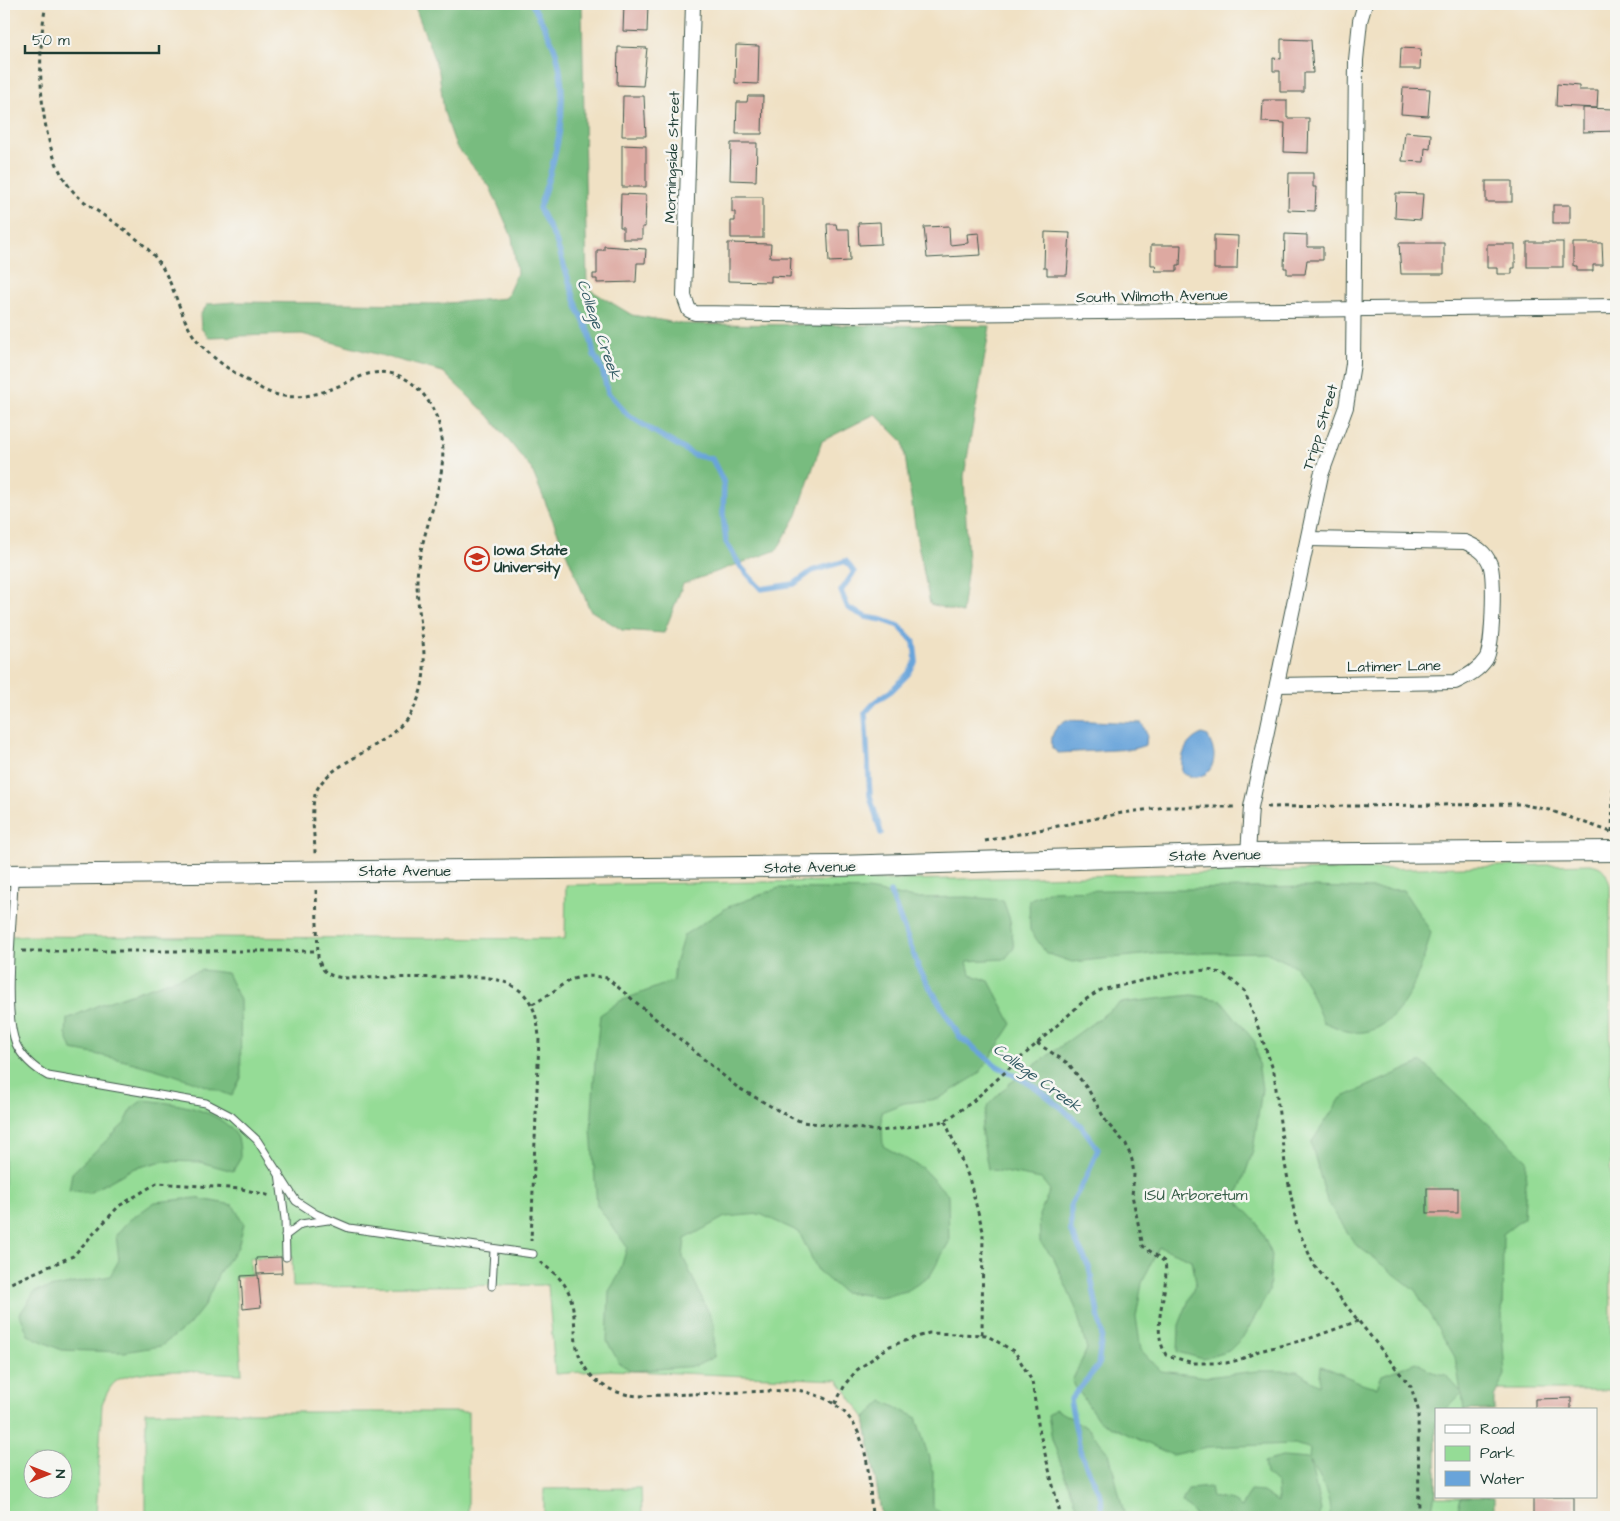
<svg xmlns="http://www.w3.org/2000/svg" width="1620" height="1521" viewBox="0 0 1620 1521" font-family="'Architects Daughter',sans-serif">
<rect width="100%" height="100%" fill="#f6f6f2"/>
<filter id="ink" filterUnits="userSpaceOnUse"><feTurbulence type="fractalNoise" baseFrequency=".02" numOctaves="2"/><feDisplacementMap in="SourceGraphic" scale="10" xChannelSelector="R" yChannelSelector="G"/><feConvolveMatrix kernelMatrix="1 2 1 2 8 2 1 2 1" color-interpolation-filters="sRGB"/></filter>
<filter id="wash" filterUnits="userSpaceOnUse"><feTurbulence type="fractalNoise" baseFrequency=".0096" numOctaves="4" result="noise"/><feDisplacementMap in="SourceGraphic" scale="20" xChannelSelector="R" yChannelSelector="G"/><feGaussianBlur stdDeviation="1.12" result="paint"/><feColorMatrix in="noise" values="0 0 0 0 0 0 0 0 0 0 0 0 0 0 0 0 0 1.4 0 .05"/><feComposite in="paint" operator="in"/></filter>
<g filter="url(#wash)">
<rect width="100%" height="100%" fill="#f0e1c4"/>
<g fill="#95dc96" stroke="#5a8c65" fill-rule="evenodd">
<path d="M1590,864c14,2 16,8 20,21l1,505h-139l-1,20h-35v87h35v20h-589l-17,-99 -27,-38 -228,-10 -55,4 -7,-89 -255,2 -1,-30 -42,1 1,17 -16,2 7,97c-31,-1 -92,-8 -120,4 -11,4 -15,15 -20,26l-6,113h-92v-581l561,3 1,-54 391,-6zM32,1458h30v30h-30z"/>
<rect x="146" y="1412" width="322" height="105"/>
<polygon points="641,1488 642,1517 544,1517 544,1489"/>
</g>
<g fill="#78bc7f" stroke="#4c7c5a">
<polygon points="414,4 582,4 587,288 632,315 682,324 990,326 964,476 968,565 962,613 930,604 917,539 903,442 875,414 822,441 797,515 777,550 683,584 664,633 622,630 590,610 532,470 489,416 443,372 302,334 208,337 201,328 200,315 208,304 234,302 436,304 506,298 517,273 512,237 490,187 456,146 444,112 439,72"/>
<path d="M1315,887l88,3 28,42c-9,37 -30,106 -79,100 -10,-1 -20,-7 -29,-10l-16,-38 -12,-18 -29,-14 -114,2 -80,8 -26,-9 -16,-23 -1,-30 19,-9z"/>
<polygon points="779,888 867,890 915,898 967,897 1003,900 1010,920 1014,948 1005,959 967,961 970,974 989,981 1012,1024 979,1074 938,1099 904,1103 881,1112 883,1146 922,1168 948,1195 949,1242 930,1276 907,1291 881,1297 843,1292 818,1271 799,1232 760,1214 725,1217 685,1239 683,1257 714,1324 714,1357 696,1366 632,1371 619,1363 607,1341 609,1291 619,1275 627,1247 597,1205 591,1130 595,1063 600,1015 620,1001 673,981 675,964 684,935 728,907"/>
<path d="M202,970l25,3 13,27 1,78 -9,18c-52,-21 -104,-37 -160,-46l-6,-16 1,-15 34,-15z"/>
<path d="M1192,995l29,5 34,42 7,47 -9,62 -17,49 21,22 15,33 -3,37 -25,44 -15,15 -26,8 -25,-7 1,-27 17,-43 -4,-22 -33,-13 -17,36 -6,34 5,33 20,21 46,6 50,-6h40l22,14 2,-19c19,6 37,18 56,21l5,-12 35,-13 12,9 17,4 15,17 -6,-35 -40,-67 -60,-46 -28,-43 -16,-58 30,-45 81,-36 105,98 -3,58 -21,16 -1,97 3,44 -11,22v13h-30l-2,-17 -17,17h-9v81l-6,26h-100c1,-22 -9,-37 -20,-56l11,49 -3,7h-120l-16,-15 6,-13 22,-2 2,10 20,4 9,6 9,-16 13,1 15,10 -1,-18 -11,-10 -2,-12 18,-5 27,2 1,-10 -15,-5 -88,3 -35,8 -73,-34 -27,-40 15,-32 -11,-40 -22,-50 -14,-17 -1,-27 11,-25 -9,-11 -53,-10 -7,-40 7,-24 21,-21 111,-81z"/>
<path d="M143,1100c30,3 76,8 94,36 3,6 3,17 3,23l-7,12 -33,-9 -37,-1 -31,8 -43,24 -20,-3 3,-17 53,-50 7,-15z"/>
<polygon points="195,1198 233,1205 244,1224 238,1247 220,1271 204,1306 188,1326 161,1346 124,1352 61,1350 28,1335 20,1314 35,1291 110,1276 119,1260 116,1235 128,1221 155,1202"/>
<polygon points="883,1401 916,1417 933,1471 933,1507 949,1517 882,1517 865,1418"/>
<polygon points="1055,1409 1088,1428 1109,1453 1125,1517 1080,1517 1052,1439 1048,1415"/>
<polygon points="1461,1497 1494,1497 1494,1517 1456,1517"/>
</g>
<g fill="#69a4da" stroke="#447087">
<path d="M1066,720l76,3 5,12 -1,10 -13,4 -75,4 -6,-5c-2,-14 3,-21 14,-28z"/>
<path d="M1202,734l6,2c2,6 6,13 6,19 0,20 -16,27 -32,18 -2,-17 3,-32 20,-39z"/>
</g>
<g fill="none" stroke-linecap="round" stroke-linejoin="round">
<g stroke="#69a4da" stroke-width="5.5">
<path d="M532,4c9,16 20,34 25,52 13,51 -1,103 -18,152l17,33 23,71 10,19 5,24 8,14 6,24 20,22 25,16 41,24 18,4 12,24 -1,30 3,29 15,25 20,22 33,-5 18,-13 34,-10 8,11 -13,19 7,17 18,9 17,3 16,6 15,16 2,19 -8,13 -17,17 -15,10 -11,12 5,83 11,37"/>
<polyline points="890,892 920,971 960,1037 997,1066 1034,1086 1062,1108 1082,1127 1098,1149 1086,1178 1071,1204 1071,1232 1089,1267 1102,1334 1098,1366 1070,1400 1081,1454 1101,1497 1102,1517"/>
</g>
</g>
<g id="blocks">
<g fill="#dda9a1">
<polygon points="624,4 648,4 647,32 623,31"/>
<polygon points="1281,39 1311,40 1313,73 1304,73 1304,92 1280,92 1280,71 1273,71 1273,58 1281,59"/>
<polygon points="736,45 759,46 758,84 735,83"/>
<polygon points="618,47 647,48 643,86 617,85"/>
<polygon points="1401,48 1421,49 1420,69 1400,69"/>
<polygon points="1557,84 1579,86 1579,90 1598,90 1597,108 1556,106"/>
<polygon points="1403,88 1430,89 1428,116 1401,114"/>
<polygon points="623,96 644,96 646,136 622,136"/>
<polygon points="748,96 763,96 762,134 736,134 737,102 747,102"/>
<polygon points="1263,100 1287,100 1287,118 1309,118 1308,153 1284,152 1285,123 1262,122"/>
<polygon points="1583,108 1614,109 1616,111 1616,131 1583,132"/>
<polygon points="1405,132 1431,134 1430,149 1425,148 1424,162 1402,161"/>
<polygon points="731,143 757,143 756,181 730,180"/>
<polygon points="622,145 646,146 646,187 622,187"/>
<polygon points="1289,173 1313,173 1313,187 1316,187 1315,211 1288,210"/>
<rect x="1486" y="181" width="26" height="21"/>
<polygon points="1396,193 1423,194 1421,220 1395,218"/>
<polygon points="621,194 646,195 645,227 642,227 642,239 623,239 623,227 620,227"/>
<polygon points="732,197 763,197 763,238 731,238 731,221 735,221 735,212 732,212"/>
<rect x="1553" y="205" width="17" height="18"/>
<polygon points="880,222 881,244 859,245 858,223"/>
<polygon points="827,224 836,224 837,229 849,229 850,261 829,262"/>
<polygon points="949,226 950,245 968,243 967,234 979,233 981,255 927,258 924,227"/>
<polygon points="1045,232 1070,233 1067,275 1047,275 1047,268 1044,268"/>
<polygon points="1285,234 1307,235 1307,247 1323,247 1323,260 1307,260 1305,274 1287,274 1287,268 1284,268"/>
<polygon points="1214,235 1238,236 1237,269 1214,269"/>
<rect x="1527" y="242" width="36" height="25"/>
<polygon points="728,243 771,244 770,257 791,257 790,277 771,276 771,282 728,281"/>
<polygon points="1399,243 1444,243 1444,274 1401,274"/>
<polygon points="1573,243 1602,243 1603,265 1593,265 1593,271 1576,271 1576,266 1573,266"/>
<polygon points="1487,244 1515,244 1515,268 1512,268 1512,274 1497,274 1497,268 1487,268"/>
<polygon points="1151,245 1181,245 1180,265 1177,265 1177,271 1155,271 1156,265 1151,265"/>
<polygon points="604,246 646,249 645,263 637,263 636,282 597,283 597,279 593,279 593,274 597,274 597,250 604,250"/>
<rect x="1427" y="1188" width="31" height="25"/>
<polygon points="281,1257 282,1273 257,1274 256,1258"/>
<polygon points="258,1275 261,1307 243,1309 241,1276"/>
<polygon points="1571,1398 1571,1410 1535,1410 1535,1399"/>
<polygon points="1533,1497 1574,1497 1574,1516 1533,1517"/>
</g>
</g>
</g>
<g filter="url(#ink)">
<use href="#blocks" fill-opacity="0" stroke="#3e564a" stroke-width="1"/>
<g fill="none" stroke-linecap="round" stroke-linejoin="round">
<defs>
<g id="lane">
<path d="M14,876c0,42 -12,132 2,168 7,15 18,24 32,32l158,27 25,13 26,24 39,61 20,13 33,14 184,26"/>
<polyline points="279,1173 285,1219 286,1257"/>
<polyline points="285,1236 301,1224 328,1220"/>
<polyline points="492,1286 494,1250"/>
</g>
<g id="street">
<polyline points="693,4 684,296 689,310 695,313 849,315 1616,306"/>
<path d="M1277,685l178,-3c12,-6 23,-11 31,-23 7,-11 9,-82 4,-95 -5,-13 -14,-17 -25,-22l-157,-3"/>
<polyline points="1248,854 1251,807 1321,475 1346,407 1353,364 1356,60 1360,21 1365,4"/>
</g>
<polyline id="secondary" points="4,875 837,866 1248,854 1616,851"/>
</defs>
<use href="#lane" stroke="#3e564a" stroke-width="9"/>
<use href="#street" stroke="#3e564a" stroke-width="16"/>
<use href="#secondary" stroke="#3e564a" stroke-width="22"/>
<g stroke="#3e564a" stroke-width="3" stroke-dasharray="4 4" stroke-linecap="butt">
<path d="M46,4c-10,52 -10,158 35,195 26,21 56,34 77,62 15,21 20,47 32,69 15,26 47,45 72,59 29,15 56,6 84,-6 9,-4 18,-9 27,-10 32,-5 55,20 65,48 18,54 -20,107 -21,160 0,44 18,86 -3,127 -22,42 -90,53 -99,87 -5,19 0,40 0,59"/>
<polyline points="1267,807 1520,804 1549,810 1611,832"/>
<polyline points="1612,832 1616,683"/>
<polyline points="985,841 1122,813 1166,807 1235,807"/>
<path d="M316,890l2,67c4,17 12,20 29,21l138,-1c39,7 52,24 54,62l-8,202"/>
<polyline points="22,951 317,951"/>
<path d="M532,1004c31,-14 34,-34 75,-26l130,109 51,29 14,6 79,9 64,-10 27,-19 113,-102 16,-10 79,-18 29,-2 15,4 21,17 29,81 11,92 12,63 17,38 97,122 7,22 1,108"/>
<path d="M1037,1043l32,21 20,27 18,32 19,21 6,16 2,15 -2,20 11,51 22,16c5,32 -16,62 1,93l27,8h33l13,-3 20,-9 49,-12 50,-18"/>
<polyline points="945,1121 969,1178 983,1231 982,1335"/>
<path d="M540,1262c12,9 23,17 29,31 6,15 5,32 7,49 5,34 30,52 63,54l158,-6c71,13 71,67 75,127"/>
<polyline points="4,1286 73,1256 119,1206 157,1183 242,1189 271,1196"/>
<polyline points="835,1404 846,1383 857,1370 890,1346 929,1333 986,1335 1015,1352 1032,1381 1039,1430 1061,1517"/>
</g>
<use href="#lane" stroke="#fff" stroke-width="7"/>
<use href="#street" stroke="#fff" stroke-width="14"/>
<use href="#secondary" stroke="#fff" stroke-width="20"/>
</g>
</g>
<defs>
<symbol id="university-ring" viewBox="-11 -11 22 22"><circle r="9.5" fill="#f6f6f2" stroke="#c8321e" stroke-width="1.5"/><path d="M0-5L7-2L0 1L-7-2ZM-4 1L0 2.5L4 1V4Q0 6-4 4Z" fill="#c8321e"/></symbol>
</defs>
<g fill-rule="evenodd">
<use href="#university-ring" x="463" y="545" width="28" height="28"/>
</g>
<g text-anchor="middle" stroke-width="5" stroke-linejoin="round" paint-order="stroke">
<g font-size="15" fill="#1f3d34" stroke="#f6f6f2">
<text transform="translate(672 157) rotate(-88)" y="5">Morningside Street</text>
<text transform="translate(1152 296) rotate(-1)" y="5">South Wilmoth Avenue</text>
<text transform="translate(1320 427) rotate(-73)" y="5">Tripp Street</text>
<text transform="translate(1394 666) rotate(-1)" y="5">Latimer Lane</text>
<text transform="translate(1215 855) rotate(-1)" y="5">State Avenue</text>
<text transform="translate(810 867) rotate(-1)" y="5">State Avenue</text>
<text x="405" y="876">State Avenue</text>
</g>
<g font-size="15" font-weight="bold" fill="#1f3d34" stroke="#f6f6f2" text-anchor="start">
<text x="494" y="555">Iowa State<tspan x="494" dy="17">University</tspan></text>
</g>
<g font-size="15" fill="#375d48" stroke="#f6f6f2">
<text x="1196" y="1200">ISU Arboretum</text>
</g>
<g font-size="16" font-style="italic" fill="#355c66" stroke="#f6f6f2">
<text transform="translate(600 329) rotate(71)" y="6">College Creek</text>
<text transform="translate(1038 1077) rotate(36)" y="6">College Creek</text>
</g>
</g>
<rect width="1620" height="1521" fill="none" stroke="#f6f6f2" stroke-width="20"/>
<rect x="1435" y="1408" width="162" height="90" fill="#f6f6f2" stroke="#a0aca6"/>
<rect x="1445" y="1425" width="25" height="8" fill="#ffffff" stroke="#a0aca6"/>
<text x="1480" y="1434" font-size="15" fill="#1f3d34">Road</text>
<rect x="1445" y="1446" width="25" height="15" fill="#95dc96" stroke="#a0aca6"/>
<text x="1480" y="1458" font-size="15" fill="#1f3d34">Park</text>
<rect x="1445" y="1471" width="25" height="15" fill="#69a4da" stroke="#a0aca6"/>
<text x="1480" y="1484" font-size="15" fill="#1f3d34">Water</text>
<g transform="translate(48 1474) rotate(90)"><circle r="24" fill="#f6f6f2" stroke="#a0aca6"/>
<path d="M0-4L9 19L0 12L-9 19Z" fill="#c8321e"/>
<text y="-8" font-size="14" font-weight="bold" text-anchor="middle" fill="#1f3d34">N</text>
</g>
<path d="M25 45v8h134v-8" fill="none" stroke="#1f3d34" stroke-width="2.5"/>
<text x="32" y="45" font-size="15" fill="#1f3d34" stroke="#f6f6f2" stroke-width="4" paint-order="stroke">50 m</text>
</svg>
